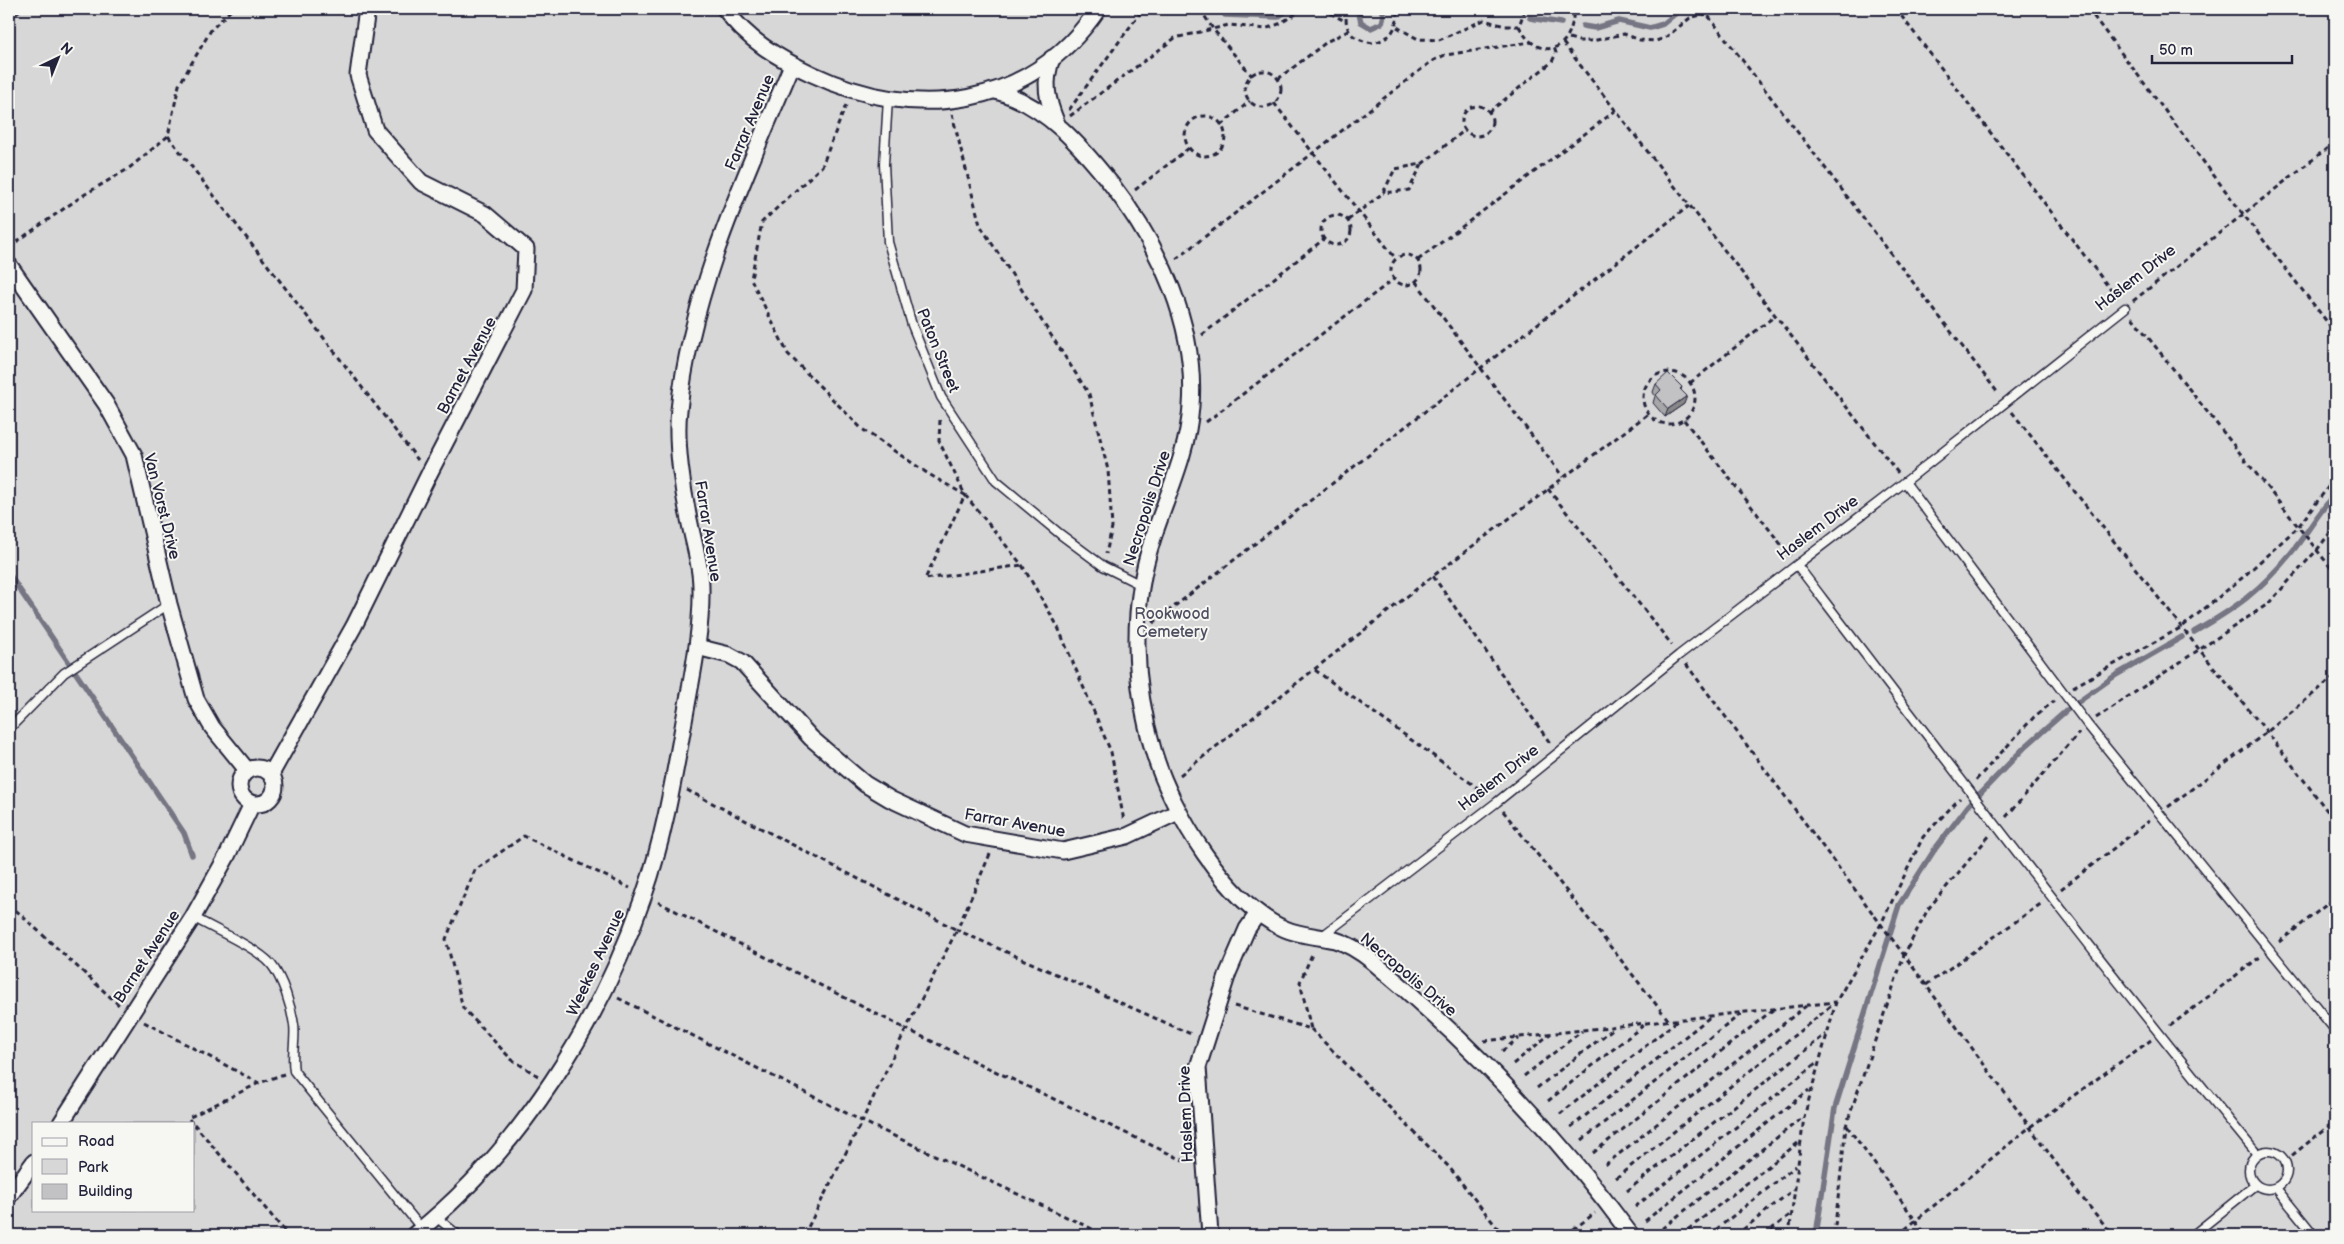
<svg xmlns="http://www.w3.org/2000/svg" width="2344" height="1244" viewBox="0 0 2344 1244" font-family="'Balsamiq Sans',sans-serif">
<rect width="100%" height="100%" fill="#f6f6f2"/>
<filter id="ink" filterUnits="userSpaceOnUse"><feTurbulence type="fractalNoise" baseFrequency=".02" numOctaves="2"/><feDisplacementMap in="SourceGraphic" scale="10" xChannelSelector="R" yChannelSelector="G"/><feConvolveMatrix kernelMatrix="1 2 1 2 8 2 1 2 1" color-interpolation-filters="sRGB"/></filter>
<g filter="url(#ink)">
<path fill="#d7d7d7" stroke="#7c7c89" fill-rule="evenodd" d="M9,9h2326v1226h-2326zM34,1123h160v87h-160z"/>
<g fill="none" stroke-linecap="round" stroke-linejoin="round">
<g stroke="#757583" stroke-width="5.5">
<polyline points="1337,9 1338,10"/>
<polyline points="1361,9 1359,14 1361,22 1371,28 1382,23 1384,15 1382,9"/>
<polyline points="1225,15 1278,17 1289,9"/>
<polyline points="1530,18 1561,23"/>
<polyline points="1583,26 1595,28 1619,21 1650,28 1663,24 1681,9"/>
<polyline points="9,574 184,833 192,855"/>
<path d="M2194,632c42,-24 66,-41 97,-79 16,-19 27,-41 44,-58"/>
<polyline points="1816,1235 1835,1108 1899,905 1935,849 1968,806 2025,747 2067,710 2116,675 2182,637"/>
</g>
<defs>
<g id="lane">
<polyline points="888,99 884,164 888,242 912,325 941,397 996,481 1060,534 1103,566 1141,585"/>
<polyline points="1905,482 2087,724 2335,1030"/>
<path d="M1797,565c151,198 302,397 460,589"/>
<polyline points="9,729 64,673 169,604"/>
<path d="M193,917c20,12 63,30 78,47 12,15 20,42 23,61 2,15 -3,30 0,46l128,158"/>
<polyline points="1321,937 1497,802 1679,655 1905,482 2125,308"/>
<circle cx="2268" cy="1170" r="19"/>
<polyline points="2276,1188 2314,1235"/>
<polyline points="436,1217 458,1235"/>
<polyline points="2193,1235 2255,1185"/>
</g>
<g id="street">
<path d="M725,9c22,31 53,49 87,65 104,49 218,35 286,-65"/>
<path d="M1052,58c-9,25 -5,42 5,66"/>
<path d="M996,91c50,14 85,55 116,94 48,62 85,141 79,221 -3,47 -24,89 -38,132 -23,70 -20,145 1,215 18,59 73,151 131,176 16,7 33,7 50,11 14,4 26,12 37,21 97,81 185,173 259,274"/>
<polyline points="9,265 106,404 134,455 169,604 196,699 212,727 247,770"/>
<polyline points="697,647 729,655 742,662 811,738 865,784 890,799 965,834 1063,851 1127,836 1178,812"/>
<circle cx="257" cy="786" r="18"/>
<polyline points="271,774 354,626 429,474 524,290 526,249 485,214 421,182 375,130 358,75 367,9"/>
<polyline points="61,1123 193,917 227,856 252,804"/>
<polyline points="9,1196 34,1162"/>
<path d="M414,1235c106,-85 186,-212 230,-340 19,-54 29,-112 39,-168 8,-46 19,-93 18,-140 0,-21 -7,-42 -11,-63 -7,-31 -15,-82 -11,-114 12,-121 67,-235 113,-345"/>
<polyline points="1210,1235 1198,1067 1228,973 1247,929 1258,913"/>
</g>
</defs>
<use href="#lane" stroke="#22223b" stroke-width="11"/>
<use href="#street" stroke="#22223b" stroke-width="19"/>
<g stroke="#22223b" stroke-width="3" stroke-dasharray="5 4" stroke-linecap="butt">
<polyline points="1200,9 1213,29 1252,76"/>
<polyline points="1322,9 1345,21"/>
<path d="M1347,9c-4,22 5,31 26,34 20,-5 24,-15 25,-34"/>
<polyline points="1421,9 1431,11 1443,9"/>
<path d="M1525,9l-6,17c14,29 45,32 53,-2 1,-6 2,-10 0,-15"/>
<polyline points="1703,9 1998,393"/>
<polyline points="1896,9 2117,298"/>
<polyline points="2088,9 2243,214 2335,332"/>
<polyline points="1574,14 1608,9"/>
<polyline points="9,19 21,9"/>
<polyline points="1397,27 1418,39 1439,40 1484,20 1505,26 1519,26"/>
<polyline points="1569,38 1579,41 1592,41 1624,34 1640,40 1656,41 1665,38 1690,18 1723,9"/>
<polyline points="1563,43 1898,473"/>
<circle cx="1263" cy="89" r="18"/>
<polyline points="1278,79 1328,41 1348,31"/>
<polyline points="1274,103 1396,259"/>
<polyline points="846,105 822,166 762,222 751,279 788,354 862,429 927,473 965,495 925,579 1022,565"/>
<circle cx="1477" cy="121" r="15"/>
<polyline points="1069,110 1143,9"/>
<polyline points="1489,112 1552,62 1556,53 1554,47"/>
<polyline points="952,114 980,225 1089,394 1108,470 1112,527 1106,554"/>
<circle cx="1205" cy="136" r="20"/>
<polyline points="1070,116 1175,38 1229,25 1265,29 1279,24 1304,9"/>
<polyline points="1221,125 1250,101"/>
<polyline points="168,136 418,460"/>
<polyline points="1422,164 1465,130"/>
<polyline points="1135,190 1189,148"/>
<circle cx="1336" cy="230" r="15"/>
<polyline points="1348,220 1383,193 1395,169 1422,164 1409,190 1383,193"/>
<polyline points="9,247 82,196 128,169 168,136 179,85 211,30 232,9"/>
<circle cx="1406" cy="270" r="15"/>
<polyline points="1176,259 1432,61 1445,55 1531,42"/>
<polyline points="1418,260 1615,111"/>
<polyline points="1416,282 1563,477"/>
<polyline points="2133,301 2335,142"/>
<polyline points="2132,317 2335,573"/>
<polyline points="1202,335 1324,239"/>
<circle cx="1669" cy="398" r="26"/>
<polyline points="1690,383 1776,315"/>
<polyline points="2012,412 2198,648 2267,732 2335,821"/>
<polyline points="940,420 939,441 965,495 1022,565 1057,625 1111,752 1124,821"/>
<polyline points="1684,420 1790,556"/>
<polyline points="1206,422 1394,279"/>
<polyline points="1548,489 1672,645"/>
<polyline points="1433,576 1550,743"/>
<polyline points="1153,623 1689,206"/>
<polyline points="1686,664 1904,955 2078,1193 2113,1235"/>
<polyline points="1315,670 1486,794"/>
<polyline points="2073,687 2182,627 2242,578 2298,527 2335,478"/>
<polyline points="2096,718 2268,604 2317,550 2335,526"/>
<polyline points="1180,775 1433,576 1648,414"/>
<polyline points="1976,780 2034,717 2054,701"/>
<polyline points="687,790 957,930 906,1029 1189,1163"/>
<polyline points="2168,807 2267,732 2335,676"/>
<polyline points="1503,811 1670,1022"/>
<polyline points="2006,817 2079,733"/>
<polyline points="990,854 957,930 1193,1035"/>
<polyline points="2061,889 2149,821"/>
<polyline points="658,902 906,1029 862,1121 1105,1235"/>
<polyline points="9,904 119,1005"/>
<polyline points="2279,942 2335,898"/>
<polyline points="1926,985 2042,903"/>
<polyline points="618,998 862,1121 804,1235"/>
<polyline points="1234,1006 1311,1029 1300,982 1313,952"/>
<polyline points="144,1022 259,1083"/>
<polyline points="2170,1026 2260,957"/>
<polyline points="1311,1029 1449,1167 1503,1235"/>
<polyline points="1484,1041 1836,1002"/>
<polyline points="1502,1051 1519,1038"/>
<polyline points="1513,1064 1550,1034"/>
<polyline points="538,1076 511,1059 463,1008 446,939 475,870 524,836 630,888"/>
<polyline points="1524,1076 1582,1031"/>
<polyline points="1537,1088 1614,1028"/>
<polyline points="1548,1101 1645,1024"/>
<polyline points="1560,1114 1677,1021"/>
<polyline points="192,1123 188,1118 259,1083 284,1074"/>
<polyline points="194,1124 288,1235"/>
<polyline points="1847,1126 1926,1235"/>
<polyline points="1571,1127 1710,1017"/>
<polyline points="1582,1140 1742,1013"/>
<polyline points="1593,1153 1774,1009"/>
<polyline points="2285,1161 2335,1121"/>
<polyline points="1605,1165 1806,1006"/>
<polyline points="1616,1178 1836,1002"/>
<polyline points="1627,1191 1826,1034"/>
<polyline points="1635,1207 1817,1063"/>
<polyline points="1645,1221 1809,1090"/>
<polyline points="1655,1234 1803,1117"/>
<polyline points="1566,1235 1595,1213"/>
<polyline points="1681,1235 1798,1143"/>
<polyline points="1709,1235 1796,1166"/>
<polyline points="1736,1235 1793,1190"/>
<polyline points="1764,1235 1791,1214"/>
<polyline points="1789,1235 1804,1117 1836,1002 1881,924 1923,837 1960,798"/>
<polyline points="1834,1235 1846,1126 1904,955 1928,909 1990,835"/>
<polyline points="1898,1235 2030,1127 2151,1040"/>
</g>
<use href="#lane" stroke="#f6f6f2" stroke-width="8"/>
<use href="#street" stroke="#f6f6f2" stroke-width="15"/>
</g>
<polygon fill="#a7a7a9" stroke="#22223b" points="1656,384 1682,387 1681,390 1684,404 1665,417 1653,403 1655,396 1653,392"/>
<polygon fill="#888889" stroke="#22223b" points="1687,396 1684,404 1665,417 1668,409"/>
<polygon fill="#c2c2c4" stroke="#22223b" points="1668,373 1682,387 1680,389 1687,396 1668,409 1656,395 1661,390 1656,384"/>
</g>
<g text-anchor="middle" stroke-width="4" stroke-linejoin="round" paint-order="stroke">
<g font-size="16" fill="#22223b" stroke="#f6f6f2">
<text transform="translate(749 122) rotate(-67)" y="6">Farrar Avenue</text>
<text transform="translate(2135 277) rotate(-38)" y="6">Haslem Drive</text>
<text transform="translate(939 350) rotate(68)" y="6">Paton Street</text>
<text transform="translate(466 365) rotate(-62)" y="6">Barnet Avenue</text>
<text transform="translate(163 506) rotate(76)" y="6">Van Vorst Drive</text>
<text transform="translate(1146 508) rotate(-72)" y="6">Necropolis Drive</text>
<text transform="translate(1817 527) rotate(-37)" y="6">Haslem Drive</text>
<text transform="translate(709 531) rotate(81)" y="6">Farrar Avenue</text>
<text transform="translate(1498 777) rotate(-38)" y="6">Haslem Drive</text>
<text transform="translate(1015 822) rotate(10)" y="6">Farrar Avenue</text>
<text transform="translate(146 956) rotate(-57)" y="6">Barnet Avenue</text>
<text transform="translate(595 962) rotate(-65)" y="6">Weekes Avenue</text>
<text transform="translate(1409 974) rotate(40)" y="6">Necropolis Drive</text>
<text transform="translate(1185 1114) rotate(-92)" y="6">Haslem Drive</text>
</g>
<g font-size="16" fill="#4f4f62" stroke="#f6f6f2">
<text x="1172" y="619">Rookwood<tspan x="1172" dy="18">Cemetery</tspan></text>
</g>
</g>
<rect width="2344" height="1244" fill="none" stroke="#f6f6f2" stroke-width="30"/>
<rect x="15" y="15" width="2314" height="1214" fill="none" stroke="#22223b" stroke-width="2" filter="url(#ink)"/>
<rect x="32" y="1122" width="162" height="90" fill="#f6f6f2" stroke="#a1a1a9"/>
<rect x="42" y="1138" width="25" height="8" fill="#f6f6f2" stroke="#a1a1a9"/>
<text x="78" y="1146" font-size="15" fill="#22223b">Road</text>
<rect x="42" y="1159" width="25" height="15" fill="#d7d7d7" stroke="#a1a1a9"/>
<text x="78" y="1172" font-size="15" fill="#22223b">Park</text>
<rect x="42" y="1184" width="25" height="15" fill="#c2c2c4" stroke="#a1a1a9"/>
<text x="78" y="1196" font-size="15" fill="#22223b">Building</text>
<g transform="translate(58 58) rotate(43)" stroke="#f6f6f2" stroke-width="4" paint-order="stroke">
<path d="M0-4L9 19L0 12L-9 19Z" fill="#22223b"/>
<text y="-8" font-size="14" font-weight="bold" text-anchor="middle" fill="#22223b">N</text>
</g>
<path d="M2152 55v8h140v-8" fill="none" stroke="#22223b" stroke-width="2.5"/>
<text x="2159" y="55" font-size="15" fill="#22223b" stroke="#f6f6f2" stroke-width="4" paint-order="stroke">50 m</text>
</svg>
